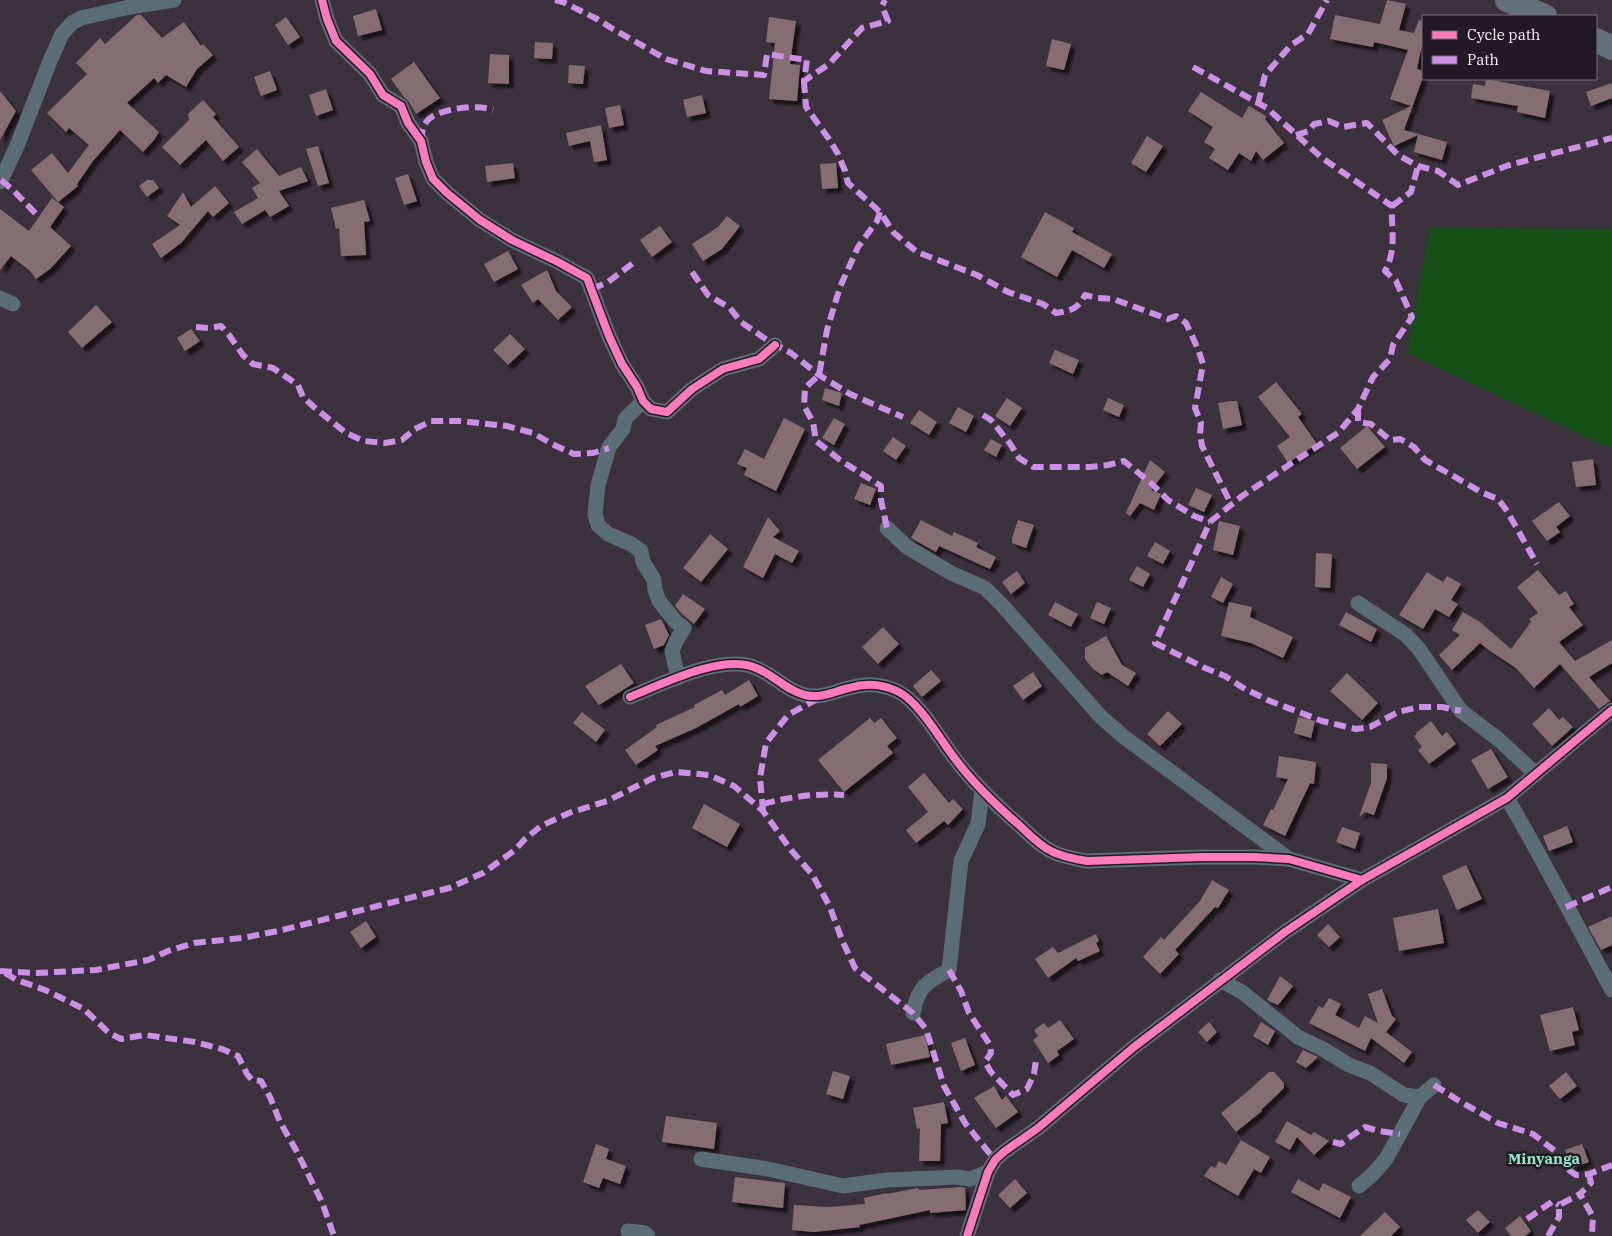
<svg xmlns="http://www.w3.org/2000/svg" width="1612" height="1236" viewBox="0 0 1612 1236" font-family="'IBM Plex Serif',serif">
<defs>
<filter id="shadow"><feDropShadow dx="4.5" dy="4.5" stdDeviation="1" flood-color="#0009"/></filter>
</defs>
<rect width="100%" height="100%" fill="#3c323d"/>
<polygon fill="#145017" points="1430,228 1612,229 1612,449 1407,353"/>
<g fill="#856d71" filter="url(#shadow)">
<polygon points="1387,0 1406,4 1399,30 1414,33 1419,20 1423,21 1423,39 1417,69 1423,71 1423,77 1404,130 1447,142 1442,160 1414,152 1418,135 1394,146 1382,120 1411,106 1390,99 1408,50 1374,42 1373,47 1330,39 1335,15 1380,24"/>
<polygon points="376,9 382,30 358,36 353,16"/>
<polygon points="137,15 141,15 162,38 184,22 201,46 203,44 213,55 197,69 186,87 166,75 158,83 154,78 127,103 159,132 154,140 143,152 120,130 93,161 77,184 78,186 58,202 31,170 52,153 68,173 89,145 69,128 66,132 47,113 87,74 76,63 100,38 105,44"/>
<polygon points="286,17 300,37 288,45 275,25"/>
<polygon points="769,17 796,21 790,64 800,65 797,101 769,99 775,43 766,42"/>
<polygon points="1052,39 1071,44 1064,70 1046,66"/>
<polygon points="535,42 553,43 552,59 534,58"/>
<polygon points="490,54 509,55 509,84 488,83"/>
<polygon points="414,62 440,98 416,114 409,102 404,97 391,79"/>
<polygon points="569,65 585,66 583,84 568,83"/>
<polygon points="270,71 277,90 261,96 254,77"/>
<polygon points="1486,79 1550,91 1545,118 1517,112 1518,106 1471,98 1473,84 1485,86"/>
<polygon points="1612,83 1612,98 1591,106 1586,92"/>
<polygon points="326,89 333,110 316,116 309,95"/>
<polygon points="0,91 16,111 0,140"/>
<polygon points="1201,92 1242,118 1249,106 1266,116 1265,119 1284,143 1263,160 1256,151 1251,161 1239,153 1228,170 1209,158 1215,149 1204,142 1213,127 1188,111"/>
<polygon points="702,95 706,113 687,117 683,100"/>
<polygon points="203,100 216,114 213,117 239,147 223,161 206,140 180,165 162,147 189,120 188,114"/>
<polygon points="620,105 624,125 609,128 605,108"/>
<polygon points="601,125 607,160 594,162 590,141 569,146 566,133"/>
<polygon points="1147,136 1163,146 1146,172 1131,163"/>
<polygon points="318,146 329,183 318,186 306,149"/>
<polygon points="257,149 279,176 301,167 308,181 279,191 289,206 270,217 265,210 242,224 234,212 258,198 252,188 260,183 242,162"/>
<polygon points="513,163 515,178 487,182 485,166"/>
<polygon points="836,163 838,188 822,189 820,164"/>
<polygon points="408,174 417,201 404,205 395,178"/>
<polygon points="147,180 153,180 159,188 147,197 139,186"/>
<polygon points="215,186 229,203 213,217 208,211 181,243 161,258 152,244 180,225 167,216 183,192 191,207"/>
<polygon points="52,198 64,207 50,227 71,246 50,269 36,279 30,271 11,256 0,270 0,209 29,231"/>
<polygon points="364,200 370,221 364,222 366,255 341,256 339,228 336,229 331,208"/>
<polygon points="1045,212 1074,228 1072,232 1112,254 1104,268 1072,250 1057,277 1021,257"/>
<polygon points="727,216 740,226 722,249 703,261 692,244 718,227"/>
<polygon points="660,226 672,242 652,257 640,240"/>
<polygon points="508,251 518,269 494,282 484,264"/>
<polygon points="547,270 556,291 572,307 558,320 538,299 533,303 521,285"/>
<polygon points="96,305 112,322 82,348 68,332"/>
<polygon points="191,329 200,341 185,351 177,338"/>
<polygon points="510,334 525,349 508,365 493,350"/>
<polygon points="1055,350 1079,360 1073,374 1049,363"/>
<polygon points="1276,382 1302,414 1298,417 1317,444 1288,463 1277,446 1290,437 1258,397"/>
<polygon points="825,388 842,393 839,406 822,400"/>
<polygon points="1007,398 1022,408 1010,426 995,416"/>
<polygon points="1108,398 1124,405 1119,417 1103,410"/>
<polygon points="1231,401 1237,401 1242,425 1223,429 1218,403"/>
<polygon points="958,407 974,416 966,432 949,423"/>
<polygon points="919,410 937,422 929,435 910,423"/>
<polygon points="784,418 805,429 776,491 744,475 747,468 737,464 745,449 764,459"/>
<polygon points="834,418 845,424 834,445 822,438"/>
<polygon points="1367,426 1385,447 1357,469 1340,448"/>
<polygon points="893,437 906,446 896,460 883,451"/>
<polygon points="991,439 1002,445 996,457 984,450"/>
<polygon points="1593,459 1596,485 1576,487 1572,462"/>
<polygon points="1150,460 1165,472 1151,490 1161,494 1154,510 1140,503 1130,516 1126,513"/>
<polygon points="861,483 876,489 870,505 854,499"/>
<polygon points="1196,488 1212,495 1204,512 1188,505"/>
<polygon points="1559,502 1570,516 1556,527 1560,532 1547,541 1532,521"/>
<polygon points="768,517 780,531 773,537 799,551 792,563 775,554 763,578 743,567"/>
<polygon points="921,520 952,536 954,532 978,543 976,547 996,557 990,569 939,546 936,552 913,539 911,538"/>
<polygon points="1018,520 1034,525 1026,548 1012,543 1012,538"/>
<polygon points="1219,521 1240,526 1233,555 1213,550"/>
<polygon points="710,534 728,549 701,582 683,568"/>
<polygon points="1155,542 1170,551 1163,564 1147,556"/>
<polygon points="1316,553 1332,554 1330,588 1315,587"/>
<polygon points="1137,566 1150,574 1143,587 1129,580"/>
<polygon points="1538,570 1559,595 1566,591 1574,604 1569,607 1583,625 1559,642 1575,661 1612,640 1612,663 1589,677 1610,701 1599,709 1560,664 1534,688 1516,668 1490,651 1480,643 1452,670 1439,655 1460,635 1452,630 1463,612 1480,622 1511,649 1531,622 1529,619 1538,613 1517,587"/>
<polygon points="1017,571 1025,583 1011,594 1002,582"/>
<polygon points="1427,572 1443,582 1447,576 1461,584 1451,600 1458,604 1449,617 1435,609 1423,629 1399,615"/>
<polygon points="1221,577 1233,584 1223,603 1211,597"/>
<polygon points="683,594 705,609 694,624 683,615 675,606"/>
<polygon points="1055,602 1078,614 1071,627 1048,615"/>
<polygon points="1097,602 1111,608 1104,624 1090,618"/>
<polygon points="1229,602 1252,607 1250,617 1293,637 1283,658 1251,643 1221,636"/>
<polygon points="1346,612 1377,629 1371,642 1339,625"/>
<polygon points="661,619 669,635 664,645 654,649 645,625"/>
<polygon points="883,627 899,644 878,664 862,647"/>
<polygon points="1106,636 1122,665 1136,673 1128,686 1107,672 1102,675 1093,669 1085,659 1085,648"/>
<polygon points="621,664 634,683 599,705 585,686"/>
<polygon points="931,670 941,681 922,697 913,686"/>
<polygon points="1033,672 1042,686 1023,700 1013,686"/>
<polygon points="1347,673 1378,703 1362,720 1330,691"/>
<polygon points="749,680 758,696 740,707 739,704 696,728 655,746 658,750 636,765 625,750 657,727 656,725 695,707 694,705 722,690 725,695"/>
<polygon points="1549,708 1559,720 1563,717 1573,727 1552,746 1532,724"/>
<polygon points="1168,711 1182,724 1160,746 1147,734"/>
<polygon points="582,712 605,730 596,742 573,723"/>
<polygon points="1298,717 1315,721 1311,738 1294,733"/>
<polygon points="870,718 874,723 881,718 897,738 887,746 893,753 844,792 818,760"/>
<polygon points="1431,721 1442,736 1447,732 1456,744 1429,764 1418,750 1422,747 1414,736 1417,734 1416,733"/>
<polygon points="1491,749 1508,777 1488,789 1471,760"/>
<polygon points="1279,756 1316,762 1314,784 1310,783 1285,836 1263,825 1271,809 1273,810 1288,779 1276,777"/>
<polygon points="1371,763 1387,764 1387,778 1374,815 1365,812 1359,817 1371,783"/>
<polygon points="924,773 949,803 953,799 963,809 948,825 944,821 916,843 906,830 928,812 908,787"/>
<polygon points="704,804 740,824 727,847 692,828"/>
<polygon points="1567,826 1573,842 1549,851 1543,836"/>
<polygon points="1342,827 1360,833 1355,849 1336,842"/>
<polygon points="1466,865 1482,899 1457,910 1442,876"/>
<polygon points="1212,880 1229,890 1218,908 1215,907 1175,950 1179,954 1160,974 1143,957 1161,937 1164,940 1200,901"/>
<polygon points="1438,909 1444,943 1399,951 1393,918"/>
<polygon points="1612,916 1612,945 1601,950 1588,927"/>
<polygon points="366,921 376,937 361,948 350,932"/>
<polygon points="1328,924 1340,937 1329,947 1317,935"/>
<polygon points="1096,934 1099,941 1096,943 1100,951 1078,961 1076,958 1048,978 1035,959 1053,947 1058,953"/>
<polygon points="1280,976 1293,986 1278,1005 1267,1000"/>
<polygon points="1382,989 1392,1016 1396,1019 1386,1032 1412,1052 1404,1063 1371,1038 1365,1051 1309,1023 1319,1006 1323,1008 1329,998 1341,1004 1335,1015 1359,1028 1365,1016 1378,1023 1368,994"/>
<polygon points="1573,1007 1579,1030 1572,1032 1575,1045 1550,1051 1540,1015"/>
<polygon points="1060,1020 1074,1039 1057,1051 1059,1055 1048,1063 1033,1040 1038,1036 1034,1030 1044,1023 1048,1028"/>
<polygon points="1209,1022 1217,1032 1207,1042 1198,1032"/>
<polygon points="1261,1022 1275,1031 1268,1045 1253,1036"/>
<polygon points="925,1035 930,1057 891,1065 886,1044"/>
<polygon points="965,1038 975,1065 961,1071 951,1043"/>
<polygon points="1303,1050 1318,1057 1306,1068 1296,1062"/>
<polygon points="833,1071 850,1076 843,1099 826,1094"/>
<polygon points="1269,1072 1274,1072 1284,1083 1284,1088 1261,1110 1262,1111 1236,1132 1221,1113 1247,1092"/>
<polygon points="1566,1072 1577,1086 1560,1099 1549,1086"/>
<polygon points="994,1086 1002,1100 1006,1096 1018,1112 996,1128 974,1098"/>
<polygon points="944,1102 948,1123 941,1124 940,1161 919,1161 920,1128 917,1129 913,1108"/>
<polygon points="666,1116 717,1123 714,1149 662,1142"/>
<polygon points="1287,1121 1311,1135 1314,1132 1329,1141 1314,1155 1297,1137 1290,1150 1275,1142"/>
<polygon points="1241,1140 1270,1157 1261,1173 1254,1169 1238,1196 1204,1176 1211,1166 1215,1168 1219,1161 1226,1165"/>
<polygon points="596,1144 609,1149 606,1159 626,1166 620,1184 603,1178 599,1188 583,1182"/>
<polygon points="1582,1144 1589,1162 1572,1168 1565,1150"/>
<polygon points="735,1177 785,1183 783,1208 732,1202"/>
<polygon points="1015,1179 1027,1193 1010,1208 998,1195"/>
<polygon points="1298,1179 1319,1191 1323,1183 1351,1197 1340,1218 1291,1192"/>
<polygon points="961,1187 965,1188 966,1210 930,1213 930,1210 859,1225 860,1227 814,1232 792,1230 794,1205 828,1207 865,1204 864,1198 887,1193 887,1194 918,1188 919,1190"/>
<polygon points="1478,1210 1490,1222 1478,1233 1466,1220"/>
<polygon points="1385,1212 1400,1227 1391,1236 1360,1236"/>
<polygon points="1520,1216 1531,1231 1525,1236 1511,1236 1505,1228"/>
</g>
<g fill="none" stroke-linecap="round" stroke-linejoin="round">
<g stroke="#5b6e78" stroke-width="15">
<polyline points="322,0 327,19 336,41 370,74 383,95 401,106 408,123 421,141 426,162 433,179 447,193 480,220 512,240 558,262 587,278 609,336 622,364 637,387 643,401 651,409 667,412 692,389 709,378 723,369 759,359 775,345"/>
<polyline points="0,182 17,146 50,61 62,34 72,23 81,18 130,7 174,0"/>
<polyline points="0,298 13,304"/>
<polyline points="643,401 625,419 623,429 609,447 598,485 595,514 598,525 608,534 631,544 641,551 643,562 654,580 655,590 659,601 676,622 684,628 676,641 672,651 678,678"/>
<polyline points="887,528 907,547 951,573 985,588 1003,606 1101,717 1124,737 1289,859"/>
<polyline points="1358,603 1406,635 1419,649 1461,711 1498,739 1536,774"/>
<path d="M630,697c32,-13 93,-44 126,-29 18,7 31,23 49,27 16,4 30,-4 44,-7 16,-5 33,-4 48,3 23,11 43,49 59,69 18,24 40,45 63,65 10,9 20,20 32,26 11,6 24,8 36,10l115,-4h52l35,2 73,21"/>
<path d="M1507,798c37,63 70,128 105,192"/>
<polyline points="1220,980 1242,992 1298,1037 1323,1049 1349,1065 1370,1073 1404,1095 1420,1097 1434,1085"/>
<path d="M913,1013c5,-27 14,-31 36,-43l12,-109 17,-37 4,-34"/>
<polyline points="701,1159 768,1169 843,1186 887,1180 935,1178 957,1177 970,1179 988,1172"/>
<polyline points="1359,1186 1372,1175 1386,1159 1420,1097"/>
<polyline points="628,1231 645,1233 648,1236"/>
<polyline points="967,1236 988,1172 995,1160 1005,1151 1038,1128 1134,1047 1285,932 1362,880 1507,798 1612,710"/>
</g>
<g stroke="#636f7a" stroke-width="24">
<polyline points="1507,0 1545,16"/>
<polyline points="1596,40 1612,48"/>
</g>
<g stroke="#ce8fe9" stroke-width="6" stroke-dasharray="12 6" stroke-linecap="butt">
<polyline points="555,0 563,2 597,19 613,29 666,59 706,71 764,75 767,54 807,60 804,81 829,64 862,28 888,21 882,6 885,0"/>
<path d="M1193,67l74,41 55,50 70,48c-1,24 5,43 -7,65l11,10 16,36 -19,28 -3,14 -17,18 -15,32 -19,23 -97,64 -32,26 -55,121 50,25 20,8 20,13 25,12 52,20 34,8 14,-2 28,-15 21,-5h23l19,4"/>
<path d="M804,81l2,26 23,32 9,15 7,17 3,12 32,29 14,21 23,19 60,23 31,17 35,12 13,9c15,-2 22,-4 29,-18l12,3 16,1 55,20 8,-3 10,7 12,26 5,15 -8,44 6,15 -1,11 2,12 29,58"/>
<polyline points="1258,104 1265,75 1291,45 1308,34 1327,0"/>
<polyline points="1296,135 1309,131 1314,124 1329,121 1343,127 1367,123 1398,155 1418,166 1438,171 1458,185 1509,165 1612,138"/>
<path d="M421,141c1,-8 1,-16 8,-22 13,-11 49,-15 64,-9"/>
<polyline points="1,180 13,190 39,217"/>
<polyline points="1392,206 1411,192 1418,166"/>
<polyline points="880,212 877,221 858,247 840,287 827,330 819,375 805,388 804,406 813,422 816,441 840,460 881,486 881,500 887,528"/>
<polyline points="692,272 708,295 730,308 741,322 770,342 791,353 819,375 850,394 903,417"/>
<polyline points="592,289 608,282 637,260"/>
<polyline points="196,327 209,328 221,326 229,335 243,355 253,364 273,368 298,385 303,397 315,408 346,433 364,441 385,443 402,440 415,429 431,421 460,421 507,426 533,433 552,444 574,454 593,453 609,448"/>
<polyline points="1358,409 1358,422 1371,424 1390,440 1400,439 1414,447 1425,460 1483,493 1498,499 1507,511 1537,564"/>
<polyline points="983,415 991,420 1011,445 1019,458 1033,467 1090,467 1108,465 1124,461 1152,484 1168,500 1194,516 1210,522"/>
<path d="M763,804c26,-7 53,-11 81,-9"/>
<polyline points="763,811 760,778 766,743 788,715 819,698"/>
<polyline points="1566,907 1612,887"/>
<polyline points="949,970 961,991 969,1013 990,1045 991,1053 985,1062 991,1072 1013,1095 1027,1089 1034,1074 1036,1060"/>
<polyline points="0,971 36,973 96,970 148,960 168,951 194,943 242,938 278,931 449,888 483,873 515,850 525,839 541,826 569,813 607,801 653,778 676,772 709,775 734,786 763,811 791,850 812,874 830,907 842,940 855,968 913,1013 926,1029 944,1086 965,1123 995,1160"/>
<polyline points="5,973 17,980 45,990 84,1009 109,1033 121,1039 145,1035 195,1042 222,1049 238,1056 247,1074 252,1080 261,1081 270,1097 280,1122 296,1150 322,1202 334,1236"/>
<polyline points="1434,1085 1461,1102 1498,1123 1533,1134 1555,1151 1569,1170 1576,1175 1589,1174 1612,1165"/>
<polyline points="1333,1142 1341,1144 1350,1137 1365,1127 1379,1131 1400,1134"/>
<polyline points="1589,1174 1591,1183 1580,1194 1593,1217 1592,1233 1593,1236"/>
<polyline points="1527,1219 1553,1201 1559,1205"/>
<polyline points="1548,1236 1559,1217 1559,1205 1580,1194"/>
</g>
<defs>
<g id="cycleway">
<polyline points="322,0 327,19 336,41 370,74 383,95 401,106 408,123 421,141 426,162 433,179 447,193 480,220 512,240 558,262 587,278 609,336 622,364 637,387 643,401 651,409 667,412 692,389 709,378 723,369 759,359 775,345"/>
<path d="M630,697c32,-13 93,-44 126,-29 18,7 31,23 49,27 16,4 30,-4 44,-7 16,-5 33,-4 48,3 23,11 43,49 59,69 18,24 40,45 63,65 10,9 20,20 32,26 11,6 24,8 36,10l115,-4h52l35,2 73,21"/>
<polyline points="967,1236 988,1172 995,1160 1005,1151 1038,1128 1134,1047 1285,932 1362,880 1507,798 1612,710"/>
</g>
</defs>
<use href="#cycleway" stroke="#211923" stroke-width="11"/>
<use href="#cycleway" stroke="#fd7abc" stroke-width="8"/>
</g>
<g text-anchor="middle" stroke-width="5" stroke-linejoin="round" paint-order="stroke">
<g font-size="15" font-weight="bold" fill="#90eccb" stroke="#211923">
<text x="1544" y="1164">Minyanga</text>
</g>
</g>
<rect x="1422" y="15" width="175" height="65" fill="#211923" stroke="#786f7a"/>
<rect x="1432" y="31" width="25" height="8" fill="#fd7abc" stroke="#786f7a"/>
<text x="1467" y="40" font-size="15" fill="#fbeffd">Cycle path</text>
<rect x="1432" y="56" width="25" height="8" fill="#ce8fe9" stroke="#786f7a"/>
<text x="1467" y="65" font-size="15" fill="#fbeffd">Path</text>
</svg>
